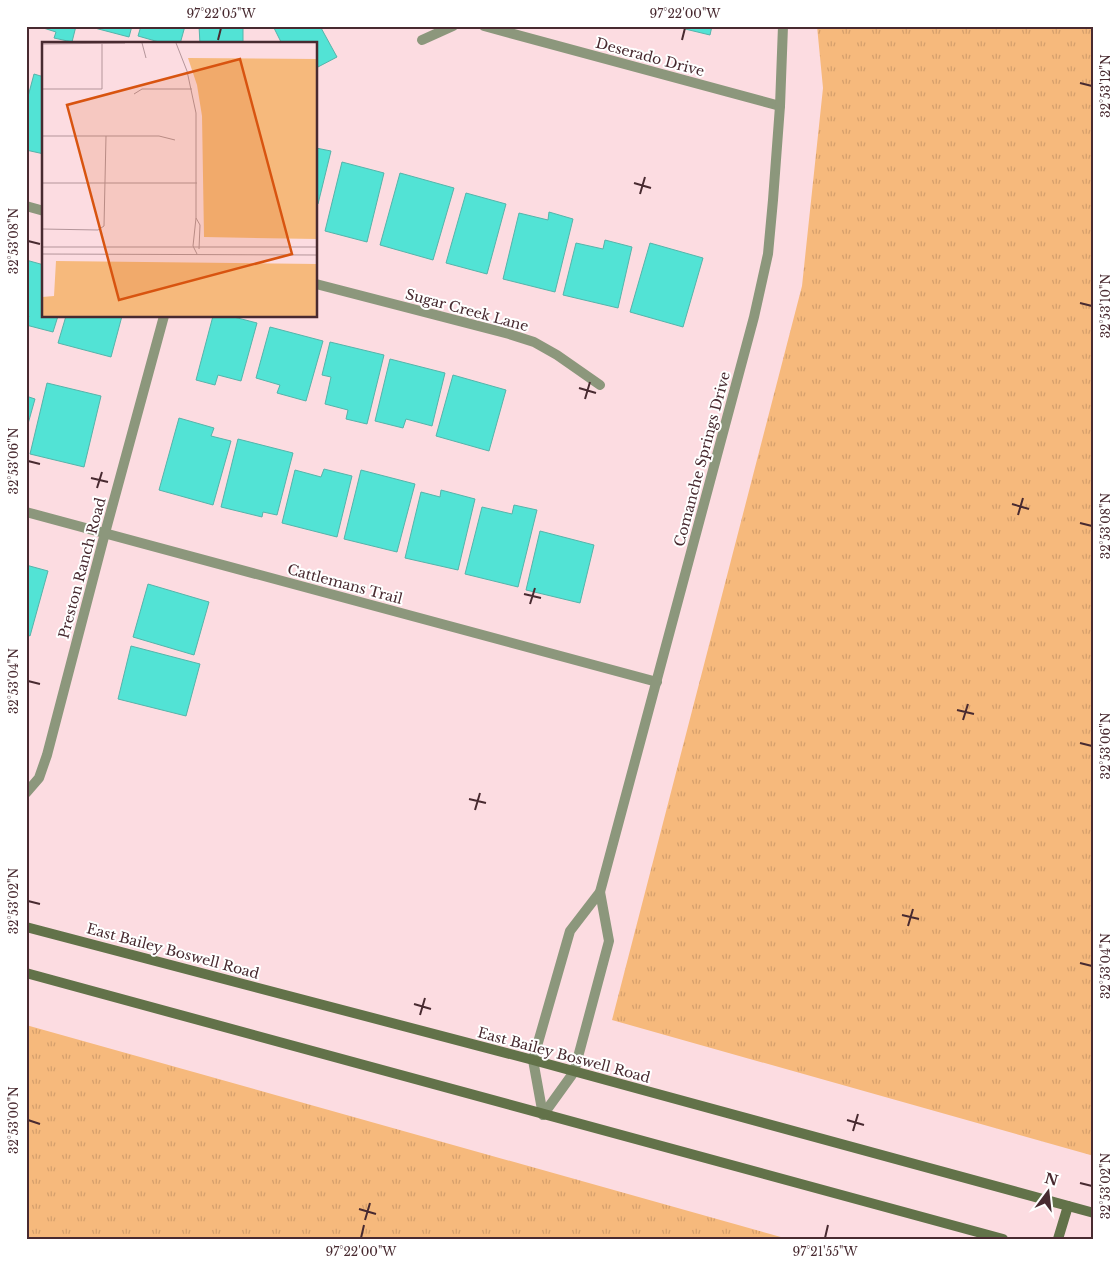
<svg xmlns="http://www.w3.org/2000/svg" width="1120" height="1265" viewBox="0 0 1120 1265" font-family="'Libre Baskerville',serif">
<defs>
<pattern id="grass-tufts" width="24" height="20" patternUnits="userSpaceOnUse" patternTransform="scale(1.25)"><rect width="24" height="20" fill="#f6b97c"/><path d="M3 7l-1-3M5 7V3M7 7l1-3M15 17l-1-3M17 17v-4M19 17l1-3" fill="none" stroke="#d49f6c"/></pattern>
</defs>
<rect width="100%" height="100%" fill="#fcdce1"/>
<g fill="url(#grass-tufts)">
<polygon points="817,26 1094,26 1094,1156 612,1020 802,286 823,88"/>
<polygon points="26,1025 788,1239 26,1239"/>
</g>
<g fill="#52e3d5" stroke="#55b4aa">
<polygon points="37,26 76,26 72,42 54,38 56,32"/>
<polygon points="87,26 132,26 129,37"/>
<polygon points="141,26 185,26 180,44 166,44 138,36"/>
<polygon points="199,26 243,26 243,44 200,44"/>
<polygon points="273,26 320,26 337,57 316,68 316,44 282,44"/>
<polygon points="686,26 712,26 710,35 685,29"/>
<polygon points="34,74 44,77 44,154 26,150 26,104"/>
<polygon points="316,148 331,151 318,204 316,204"/>
<polygon points="342,162 384,173 367,242 325,231"/>
<polygon points="400,173 454,188 433,260 380,245"/>
<polygon points="466,193 506,204 487,274 446,263"/>
<polygon points="549,212 573,219 555,292 503,279 519,213 548,220"/>
<polygon points="605,240 632,247 618,308 563,295 576,243 603,249"/>
<polygon points="650,243 703,258 683,327 630,312"/>
<polygon points="26,260 44,265 44,316 58,316 53,332 26,325 29,316 26,315"/>
<polygon points="66,316 122,316 111,357 58,343"/>
<polygon points="213,316 230,316 257,323 241,381 218,375 215,385 196,380"/>
<polygon points="270,327 323,341 306,401 277,393 280,385 256,378"/>
<polygon points="330,342 384,355 367,424 346,419 348,410 325,404 331,377 322,375"/>
<polygon points="390,359 445,373 432,426 406,419 403,428 375,421"/>
<polygon points="453,375 506,390 489,451 436,436"/>
<polygon points="47,383 101,396 84,467 30,454"/>
<polygon points="26,396 35,399 26,431"/>
<polygon points="179,418 214,428 211,436 231,441 213,505 159,490"/>
<polygon points="238,439 293,453 277,515 263,512 262,517 221,507"/>
<polygon points="324,469 352,476 337,537 282,523 295,470 321,477"/>
<polygon points="361,470 415,484 397,552 344,539"/>
<polygon points="441,490 475,499 458,570 405,558 421,492 440,497"/>
<polygon points="514,505 537,510 518,587 465,574 482,507 512,514"/>
<polygon points="540,531 594,545 580,603 526,590"/>
<polygon points="26,565 48,571 30,636 26,634"/>
<polygon points="148,584 209,602 194,655 133,637"/>
<polygon points="131,646 200,664 186,716 118,699"/>
</g>
<g fill="none" stroke-linecap="round" stroke-linejoin="round">
<g stroke="#8c977c" stroke-width="10">
<polyline points="484,26 780,106"/>
<polyline points="422,40 453,26"/>
<polyline points="26,206 44,211"/>
<polyline points="316,284 509,334 534,342 557,355 600,385"/>
<polyline points="26,512 657,682"/>
<polyline points="26,793 39,778 47,755 105,533 164,316"/>
<polyline points="543,1115 533,1060 570,931 600,892 754,317 768,254 773,200 780,106 783,26"/>
<polyline points="543,1115 574,1072 609,941 600,892"/>
</g>
<g stroke="#627249" stroke-width="10">
<polyline points="26,927 533,1060 1094,1213"/>
<polyline points="26,973 1003,1239"/>
<polyline points="1058,1239 1068,1206"/>
</g>
</g>
<path fill="none" stroke="#482a30" stroke-width="2" d="M218,40l3,-12M682,40l3,-12M1080,83l12,3M634,183l17,5M640,194l5,-17M28,241l12,3M1080,303l12,3M579,388l17,5M585,399l5,-17M28,461l12,3M91,478l17,4M97,488l5,-16M1012,504l17,5M1018,515l5,-17M1080,523l12,3M524,594l17,4M530,604l5,-16M28,681l12,3M957,710l17,4M963,720l5,-16M1080,743l12,3M469,799l17,4M475,810l5,-17M28,901l12,3M902,915l17,4M908,926l5,-17M1080,963l12,3M414,1004l17,5M420,1015l5,-17M28,1120l12,4M847,1120l17,5M853,1131l5,-17M1080,1183l12,3M359,1209l17,5M365,1220l5,-17M361,1238l3,-13M825,1238l3,-13"/>
<g text-anchor="middle" stroke-width="4" stroke-linejoin="round" paint-order="stroke">
<g font-size="14" fill="#482a30" stroke="#fff">
<text transform="translate(650 57) rotate(15)" y="5">Deserado Drive</text>
<text transform="translate(467 310) rotate(15)" y="5">Sugar Creek Lane</text>
<text transform="translate(702 459) rotate(-75)" y="5">Comanche Springs Drive</text>
<text transform="translate(82 568) rotate(-75)" y="5">Preston Ranch Road</text>
<text transform="translate(345 584) rotate(15)" y="5">Cattlemans Trail</text>
<text transform="translate(173 951) rotate(15)" y="5">East Bailey Boswell Road</text>
<text transform="translate(564 1055) rotate(15)" y="5">East Bailey Boswell Road</text>
</g>
</g>
<g transform="translate(42 42)">
<rect width="275" height="275" fill="#fcdce1"/>
<path d="M146,16l129,1v180l-113,-2 -2,-121 -5,-31zM14,219l261,3v52h-275v-19l12,-1z" fill="#f6b97c"/>
<path fill="none" stroke="#b4959a" stroke-width="1" d="M100,1l4,15M134,1l11,28 9,42v105l-3,28 4,8M0,2l83,-1M0,47h60v-45M92,52l8,-5h50M0,94h117l16,4M0,141h155M154,176l4,7 -1,24M0,187l56,1 6,-4 2,-90M0,205h275M0,212l275,1"/>
<path fill="#d85410" fill-opacity="0.15" stroke="#d85410" stroke-width="2.5" d="M198,17l52,195 -173,46 -52,-195z"/>
<rect width="275" height="275" fill="none" stroke="#482a30" stroke-width="2.5"/>
</g>
<rect width="1120" height="1265" fill="none" stroke="#ffffff" stroke-width="55"/>
<g transform="translate(1048 1192) rotate(15)" stroke="#ffffff" stroke-width="4" paint-order="stroke">
<path d="M0-4L9 19L0 12L-9 19Z" fill="#482a30"/>
<text y="-8" font-size="14" font-weight="bold" text-anchor="middle" fill="#482a30">N</text>
</g>
<rect x="28" y="28" width="1064" height="1210" fill="none" stroke="#482a30" stroke-width="2"/>
<g font-size="12" text-anchor="middle" fill="#482a30">
<text x="221" y="18">97°22'05"W</text>
<text x="685" y="18">97°22'00"W</text>
<text transform="translate(1106 86) rotate(-90)" y="4">32°53'12"N</text>
<text transform="translate(14 241) rotate(-90)" y="4">32°53'08"N</text>
<text transform="translate(1106 306) rotate(-90)" y="4">32°53'10"N</text>
<text transform="translate(14 461) rotate(-90)" y="4">32°53'06"N</text>
<text transform="translate(1106 526) rotate(-90)" y="4">32°53'08"N</text>
<text transform="translate(14 681) rotate(-90)" y="4">32°53'04"N</text>
<text transform="translate(1106 746) rotate(-90)" y="4">32°53'06"N</text>
<text transform="translate(14 901) rotate(-90)" y="4">32°53'02"N</text>
<text transform="translate(1106 966) rotate(-90)" y="4">32°53'04"N</text>
<text transform="translate(14 1120) rotate(-90)" y="4">32°53'00"N</text>
<text transform="translate(1106 1186) rotate(-90)" y="4">32°53'02"N</text>
<text x="361" y="1256">97°22'00"W</text>
<text x="825" y="1256">97°21'55"W</text>
</g>
</svg>
